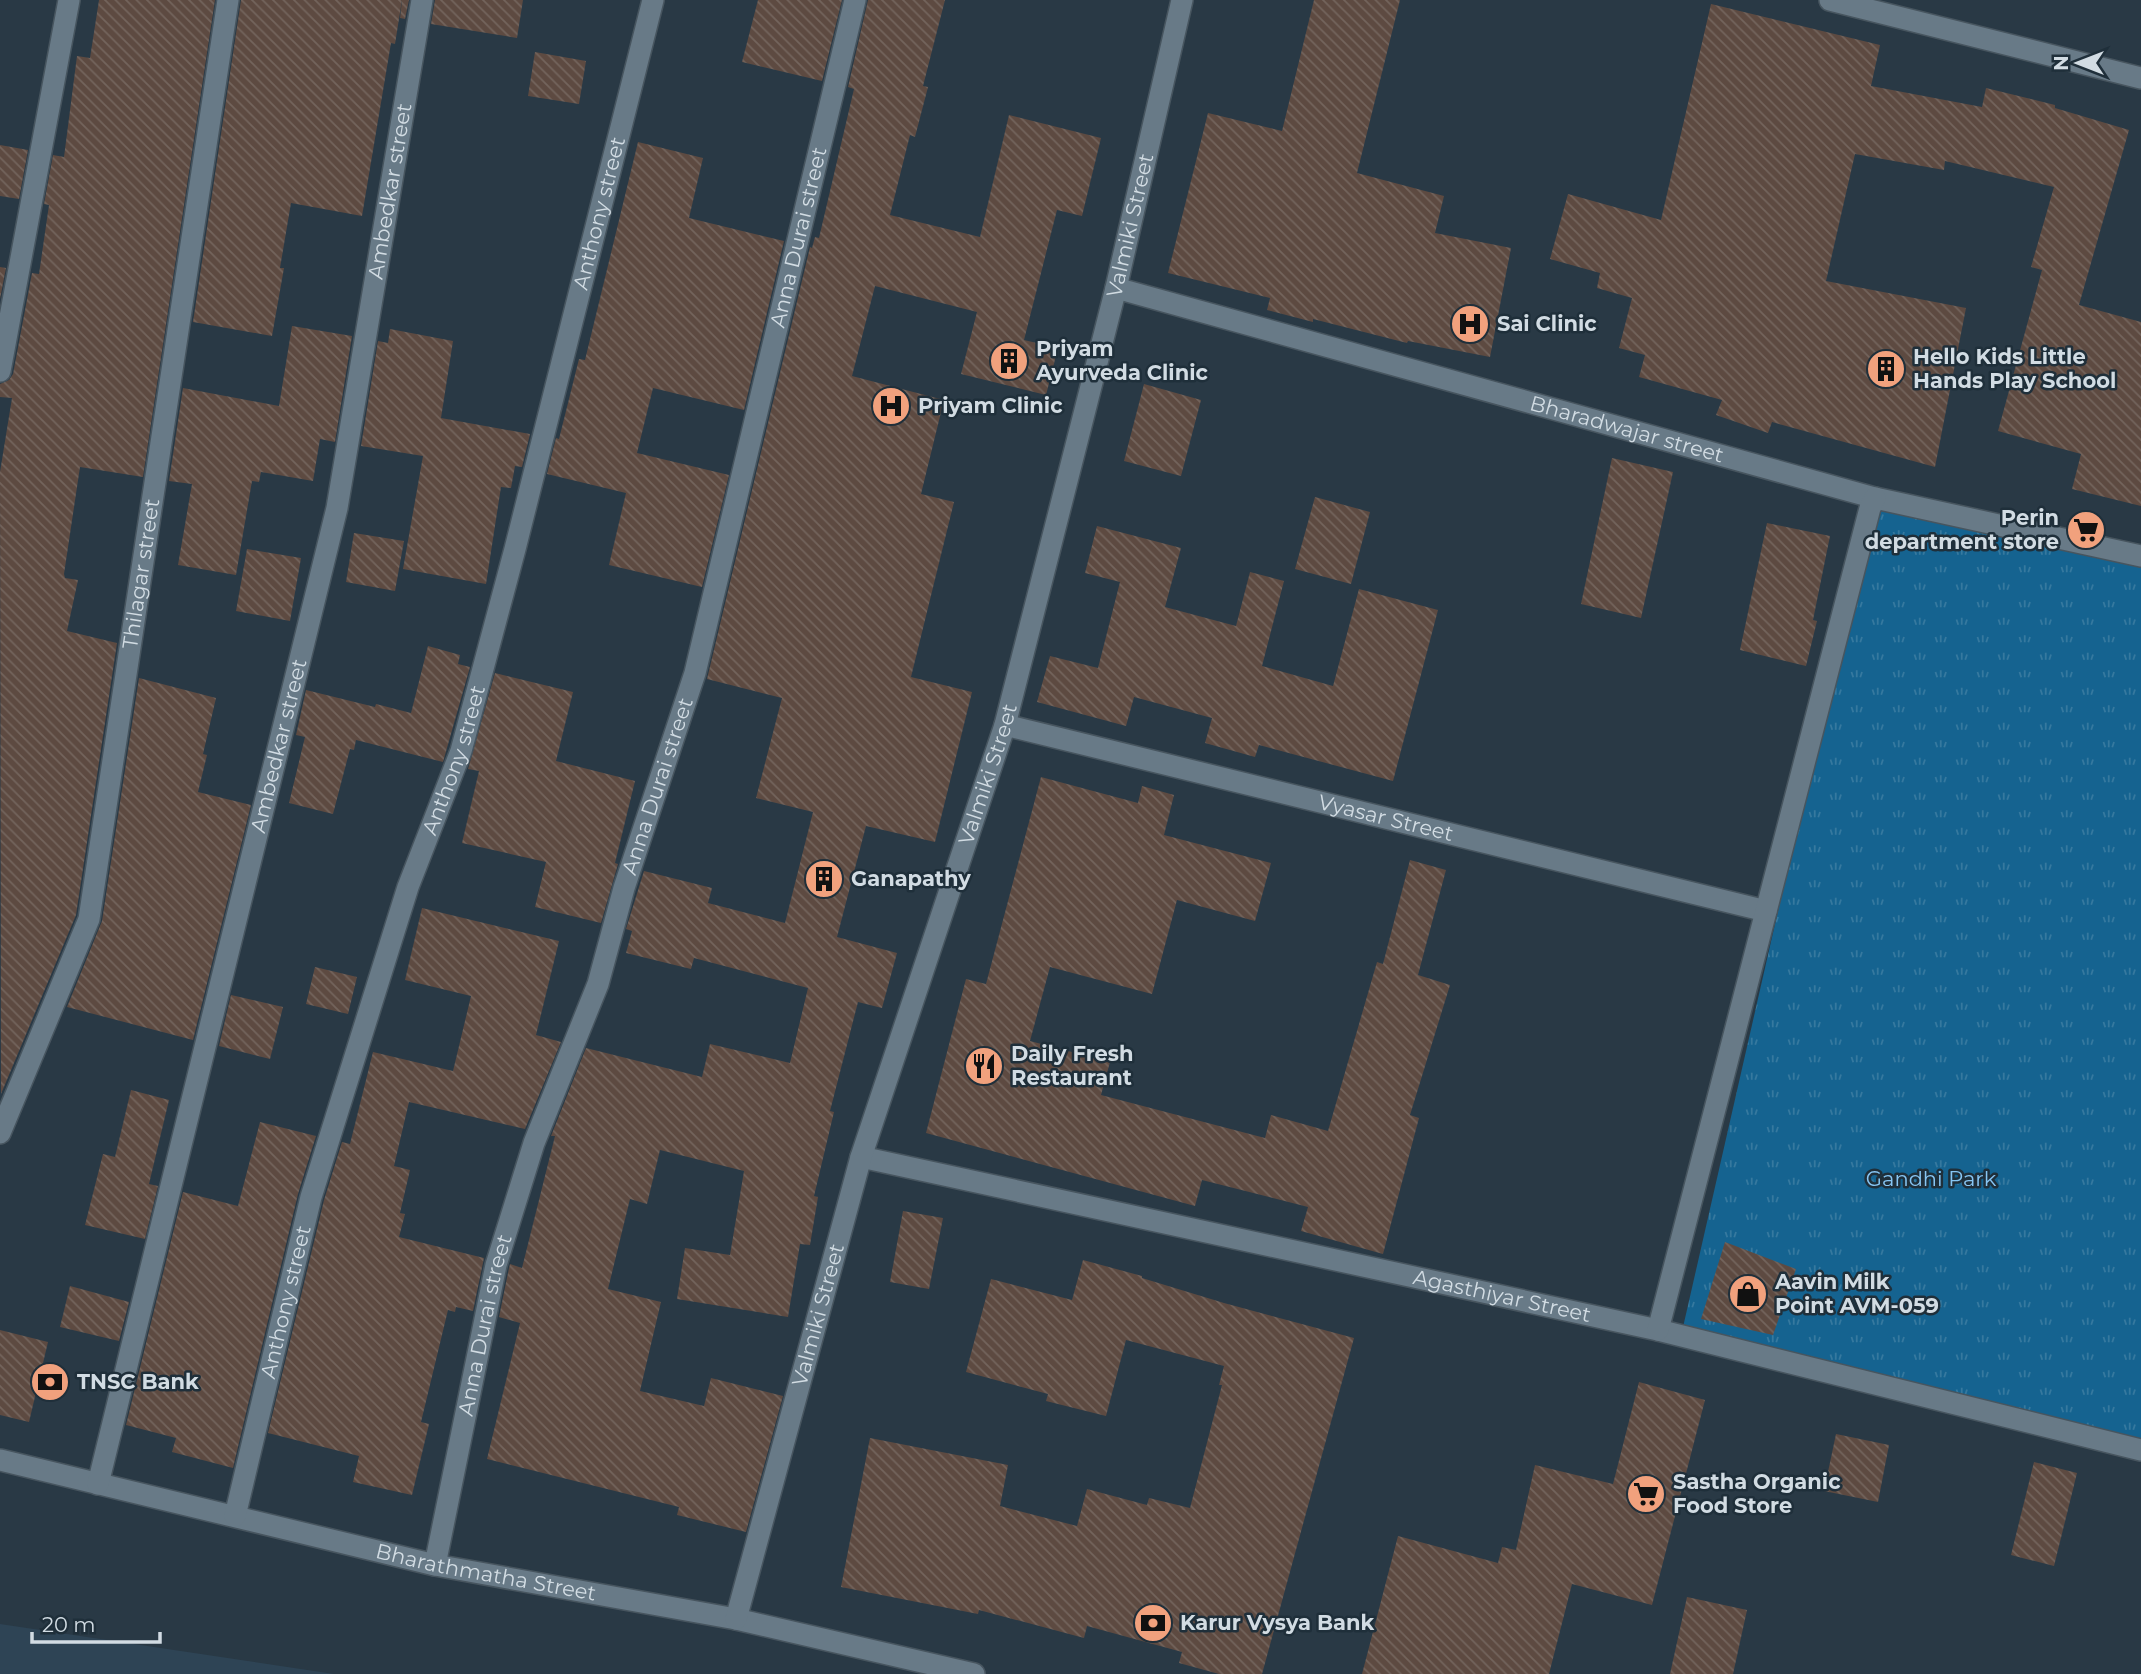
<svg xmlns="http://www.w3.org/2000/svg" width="2141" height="1674" viewBox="0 0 2141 1674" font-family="Montserrat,sans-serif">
<defs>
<pattern id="park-tufts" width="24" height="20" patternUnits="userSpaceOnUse" patternTransform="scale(1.75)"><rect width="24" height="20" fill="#156390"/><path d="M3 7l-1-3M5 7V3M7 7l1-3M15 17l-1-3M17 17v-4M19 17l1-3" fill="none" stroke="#36799f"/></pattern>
<pattern id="building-back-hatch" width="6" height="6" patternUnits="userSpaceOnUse" patternTransform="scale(1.75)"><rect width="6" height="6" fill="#5d4a41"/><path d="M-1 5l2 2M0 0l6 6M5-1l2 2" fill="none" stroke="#73645c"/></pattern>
</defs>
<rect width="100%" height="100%" fill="#293945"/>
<polygon fill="#2e4455" points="0,1624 334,1674 0,1674"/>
<polygon fill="url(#park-tufts)" points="1870,508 2141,565 2141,1450 1681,1336"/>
<g fill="url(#building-back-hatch)">
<polygon points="99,0 215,0 143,477 80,467 64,574 65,578 78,580 67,631 117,643 76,915 1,1094 0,472 12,398 0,397 0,384 9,380 13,374 32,273 39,274 49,205 44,204 53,155 64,157 77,56 90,58"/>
<polygon points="241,0 402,0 395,44 391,43 362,216 291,203 280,268 284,268 272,336 193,322"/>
<polygon points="402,0 409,0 405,19 400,18"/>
<polygon points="435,0 523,0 517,38 431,24"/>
<polygon points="758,0 842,0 822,81 742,62"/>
<polygon points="868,0 945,0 923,86 928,87 915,137 910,135 890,215 980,237 1009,115 1101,138 1082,216 1057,210 1024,340 1058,348 1046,395 961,374 977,312 875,286 852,376 944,400 921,494 954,502 911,677 972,692 935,842 866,826 837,937 897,953 882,1008 858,1002 830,1111 834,1112 814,1196 818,1197 810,1245 800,1244 788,1317 677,1299 685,1248 730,1255 744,1171 660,1150 647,1204 630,1199 608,1289 661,1302 640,1391 704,1406 711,1378 783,1396 746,1532 677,1515 679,1507 487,1459 520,1323 499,1317 509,1268 510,1264 522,1268 555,1136 551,1136 586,1048 702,1077 710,1044 790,1063 808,988 694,958 691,969 626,953 632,931 626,929 644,871 712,888 708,903 785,923 813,812 756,798 782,698 707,679 810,247 812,248 815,237 819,238 854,89 848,87"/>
<polygon points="1314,0 1400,0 1357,173 1444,196 1435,233 1511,248 1490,357 1408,341 1407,343 1313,319 1313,322 1267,310 1270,298 1168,273 1208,113 1282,131"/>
<polygon points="1711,4 1880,45 1871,86 1982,107 1986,88 2055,105 2055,108 2129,130 2079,305 2141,322 2141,506 2072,489 2081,454 1998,431 2042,270 2031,267 2054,187 1945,161 1944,170 1855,154 1826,281 1966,308 1935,467 1772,422 1768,433 1716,415 1722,400 1639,377 1645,355 1619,348 1632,298 1597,288 1600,273 1550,259 1568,194 1661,220"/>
<polygon points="535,52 586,61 579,104 528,96"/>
<polygon points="638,142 703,158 689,218 784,241 744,410 653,388 637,453 729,475 702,587 609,565 626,493 547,474 556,438 559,439 579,359 585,360"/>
<polygon points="0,145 28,150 19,199 0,196"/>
<polygon points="0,267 6,268 0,299"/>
<polygon points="292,326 352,336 335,442 320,439 313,481 261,472 259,482 252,481 236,575 178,565 192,484 169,481 183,388 279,406"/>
<polygon points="390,329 453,341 441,418 530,434 522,467 515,466 511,488 501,487 486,584 403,569 423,456 361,446 378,341 388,343"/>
<polygon points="1144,384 1201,400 1181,476 1124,461"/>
<polygon points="1612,458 1673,472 1641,618 1581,604"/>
<polygon points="1315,497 1370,512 1351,584 1295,569"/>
<polygon points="1767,523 1830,536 1813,620 1817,621 1806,666 1740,650"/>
<polygon points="1097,526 1181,548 1165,607 1236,626 1250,572 1284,581 1262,666 1333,686 1359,589 1438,610 1393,781 1259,745 1255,757 1205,743 1212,718 1134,697 1126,726 1037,702 1050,656 1098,668 1120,582 1085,573"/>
<polygon points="354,533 404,541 395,591 346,582"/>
<polygon points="247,549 301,558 290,621 236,611"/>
<polygon points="428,646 460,655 458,664 470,667 443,762 356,740 354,750 350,749 333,814 289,803 305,737 296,735 306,690 375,707 376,704 411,713"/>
<polygon points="495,673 573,692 556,761 635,781 615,863 618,864 601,923 535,907 546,862 462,843 479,771 468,769"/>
<polygon points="139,678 216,698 203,754 207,755 198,792 251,805 193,1040 67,1007 102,921"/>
<polygon points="1041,777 1138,803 1142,786 1174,795 1164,835 1271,863 1255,921 1177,900 1152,994 1050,967 1030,1041 1110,1062 1101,1095 1265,1138 1271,1115 1328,1131 1377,962 1383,964 1410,860 1446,870 1418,975 1450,985 1410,1115 1419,1118 1383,1254 1301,1231 1308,1207 1202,1180 1195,1206 926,1133 966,979 986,984"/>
<polygon points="422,908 559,941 536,1035 561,1042 525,1129 409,1102 394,1166 410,1170 400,1213 405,1214 399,1237 484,1258 473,1311 456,1307 455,1312 448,1310 421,1422 429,1424 412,1495 353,1482 359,1456 268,1433 324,1200 342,1142 350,1144 373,1052 453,1071 471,996 405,980"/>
<polygon points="315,967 357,977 348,1014 306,1004"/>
<polygon points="231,995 283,1007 270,1059 219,1046"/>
<polygon points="131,1090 169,1100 149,1184 158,1186 145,1239 85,1225 103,1154 115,1157"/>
<polygon points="260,1122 316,1136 298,1194 233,1468 172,1452 176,1438 126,1425 183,1192 238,1206"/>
<polygon points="903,1211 943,1218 929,1289 890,1282"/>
<polygon points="1725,1242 1796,1269 1773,1335 1701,1319"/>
<polygon points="1083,1260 1142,1276 1142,1278 1224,1303 1354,1338 1262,1674 1219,1674 1179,1663 1182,1652 1087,1626 1084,1638 979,1610 978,1614 841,1587 870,1438 1008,1465 1000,1506 1077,1526 1087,1489 1147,1505 1149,1498 1190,1508 1222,1385 1219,1385 1224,1366 1126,1340 1106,1416 1046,1401 1048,1394 966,1372 991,1279 1072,1300"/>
<polygon points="70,1286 129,1302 119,1341 60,1327"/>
<polygon points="0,1330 48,1342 29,1422 0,1415"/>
<polygon points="1639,1382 1705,1400 1652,1605 1572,1584 1549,1674 1362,1674 1398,1536 1498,1563 1502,1547 1516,1550 1535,1465 1613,1484"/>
<polygon points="1836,1434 1889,1445 1878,1502 1824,1491"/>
<polygon points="2034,1462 2077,1473 2054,1566 2011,1555"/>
<polygon points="1687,1597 1747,1610 1733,1674 1670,1674"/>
</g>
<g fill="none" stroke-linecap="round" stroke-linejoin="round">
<defs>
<g id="minor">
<polyline points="1830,0 2141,78"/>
<path id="s1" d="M1116,288l759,210 266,58"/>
<polyline points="0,371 69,0"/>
<path id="s2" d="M1005,725l761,186"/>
<path id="s3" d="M0,1133l89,-214 139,-919"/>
<path id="s4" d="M861,1157l797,173 483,120"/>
<polyline points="1658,1330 1870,508 1875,498"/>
<path id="s5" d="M0,1460l435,105 301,54 238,55"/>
<path id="s6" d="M98,1484l239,-976 85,-508"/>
<path id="s7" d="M235,1516l76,-319 97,-310 53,-136 54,-202 138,-549"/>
<path id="s8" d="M435,1565l61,-300 38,-122 64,-159 26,-96 71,-215 160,-673"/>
<path id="s9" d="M736,1619l125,-462 144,-432 111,-437 66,-288"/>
</g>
</defs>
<use href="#minor" stroke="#47555f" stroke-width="24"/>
<use href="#minor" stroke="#687a87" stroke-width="21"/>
</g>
<defs>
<symbol id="hospital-disc" viewBox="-11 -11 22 22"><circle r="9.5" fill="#f1a17d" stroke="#1f2f3a"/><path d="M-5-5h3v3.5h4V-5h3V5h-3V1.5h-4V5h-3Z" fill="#111"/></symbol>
<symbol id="building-disc" viewBox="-11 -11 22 22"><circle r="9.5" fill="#f1a17d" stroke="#1f2f3a"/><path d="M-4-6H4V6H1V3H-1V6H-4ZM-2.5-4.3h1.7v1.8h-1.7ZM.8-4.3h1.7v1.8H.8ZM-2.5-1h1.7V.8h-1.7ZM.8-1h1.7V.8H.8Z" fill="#111"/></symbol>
<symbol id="supermarket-disc" viewBox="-11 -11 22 22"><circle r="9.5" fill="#f1a17d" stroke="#1f2f3a"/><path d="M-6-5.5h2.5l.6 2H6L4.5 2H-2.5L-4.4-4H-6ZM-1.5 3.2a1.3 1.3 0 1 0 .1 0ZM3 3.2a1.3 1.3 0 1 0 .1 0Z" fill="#111"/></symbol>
<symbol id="restaurant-disc" viewBox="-11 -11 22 22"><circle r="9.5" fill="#f1a17d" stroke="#1f2f3a"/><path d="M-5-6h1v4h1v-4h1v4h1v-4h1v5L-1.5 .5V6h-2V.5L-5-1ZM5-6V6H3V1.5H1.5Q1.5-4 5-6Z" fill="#111"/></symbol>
<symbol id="shop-disc" viewBox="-11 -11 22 22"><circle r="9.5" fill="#f1a17d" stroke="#1f2f3a"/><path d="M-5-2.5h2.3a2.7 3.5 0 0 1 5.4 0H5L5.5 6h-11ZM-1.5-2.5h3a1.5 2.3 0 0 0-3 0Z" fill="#111"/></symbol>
<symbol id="bank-disc" viewBox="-11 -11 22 22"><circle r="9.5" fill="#f1a17d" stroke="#1f2f3a"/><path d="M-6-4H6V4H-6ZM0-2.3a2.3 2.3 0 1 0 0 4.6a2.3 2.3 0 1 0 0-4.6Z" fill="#111"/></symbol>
</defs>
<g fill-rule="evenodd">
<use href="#hospital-disc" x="1448" y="302" width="44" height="44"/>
<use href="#building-disc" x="987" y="339" width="44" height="44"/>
<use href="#building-disc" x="1864" y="347" width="44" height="44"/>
<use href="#hospital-disc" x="869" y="384" width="44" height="44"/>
<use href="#supermarket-disc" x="2064" y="508" width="44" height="44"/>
<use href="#building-disc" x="802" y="857" width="44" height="44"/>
<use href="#restaurant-disc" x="962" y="1044" width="44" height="44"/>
<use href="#shop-disc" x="1726" y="1272" width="44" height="44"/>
<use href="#bank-disc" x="28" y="1360" width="44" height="44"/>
<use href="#supermarket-disc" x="1624" y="1472" width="44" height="44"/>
<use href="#bank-disc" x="1131" y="1601" width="44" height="44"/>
</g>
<g text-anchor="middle" stroke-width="5" stroke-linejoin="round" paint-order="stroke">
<g font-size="21" fill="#d2dce3" stroke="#1f2f3a">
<text dy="7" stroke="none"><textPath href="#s6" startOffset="1326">Ambedkar street</textPath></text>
<text dy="7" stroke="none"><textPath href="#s7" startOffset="1354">Anthony street</textPath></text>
<text dy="7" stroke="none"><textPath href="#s9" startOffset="1449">Valmiki Street</textPath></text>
<text dy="7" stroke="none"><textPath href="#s8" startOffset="1379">Anna Durai street</textPath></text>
<text dy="7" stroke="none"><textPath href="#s1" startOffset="530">Bharadwajar street</textPath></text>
<text dy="7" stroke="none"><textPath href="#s3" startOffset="581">Thilagar street</textPath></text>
<text dy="7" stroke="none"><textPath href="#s6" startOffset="760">Ambedkar street</textPath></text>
<text dy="7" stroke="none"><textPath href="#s7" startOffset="788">Anthony street</textPath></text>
<text dy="7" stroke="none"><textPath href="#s9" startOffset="882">Valmiki Street</textPath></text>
<text dy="7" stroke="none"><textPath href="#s8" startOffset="812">Anna Durai street</textPath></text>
<text dy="7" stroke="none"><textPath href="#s2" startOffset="392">Vyasar Street</textPath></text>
<text dy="7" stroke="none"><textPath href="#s4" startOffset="656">Agasthiyar Street</textPath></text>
<text dy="7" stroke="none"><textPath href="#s7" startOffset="220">Anthony street</textPath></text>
<text dy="7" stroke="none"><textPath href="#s9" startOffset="315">Valmiki Street</textPath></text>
<text dy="7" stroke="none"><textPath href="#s8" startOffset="245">Anna Durai street</textPath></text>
<text dy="7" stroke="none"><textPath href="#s5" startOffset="499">Bharathmatha Street</textPath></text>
</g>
<g font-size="21" font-weight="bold" fill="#d2dce3" stroke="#1f2f3a" text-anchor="start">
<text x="1497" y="331">Sai Clinic</text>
<text x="1036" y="356">Priyam<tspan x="1036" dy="24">Ayurveda Clinic</tspan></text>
<text x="1913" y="364">Hello Kids Little<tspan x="1913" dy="24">Hands Play School</tspan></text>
<text x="918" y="413">Priyam Clinic</text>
<text x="2059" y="525" text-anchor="end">Perin<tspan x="2059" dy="24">department store</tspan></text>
<text x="851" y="886">Ganapathy</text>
<text x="1011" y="1061">Daily Fresh<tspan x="1011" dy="24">Restaurant</tspan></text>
<text x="1775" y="1289">Aavin Milk<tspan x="1775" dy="24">Point AVM-059</tspan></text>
<text x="77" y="1389">TNSC Bank</text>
<text x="1673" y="1489">Sastha Organic<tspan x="1673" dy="24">Food Store</tspan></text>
<text x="1180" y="1630">Karur Vysya Bank</text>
</g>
<g font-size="21" fill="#87c6f4" stroke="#1f2f3a">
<text x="1931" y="1186">Gandhi Park</text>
</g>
</g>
<g transform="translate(2078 63) rotate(270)" stroke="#1f2f3a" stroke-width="5" paint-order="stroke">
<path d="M0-5L12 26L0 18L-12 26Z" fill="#d2dce3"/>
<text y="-10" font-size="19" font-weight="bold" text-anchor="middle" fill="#d2dce3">N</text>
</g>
<path d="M32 1632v10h128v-10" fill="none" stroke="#d2dce3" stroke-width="3.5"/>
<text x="42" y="1632" font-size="21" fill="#d2dce3" stroke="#1f2f3a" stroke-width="5" paint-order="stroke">20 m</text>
</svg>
